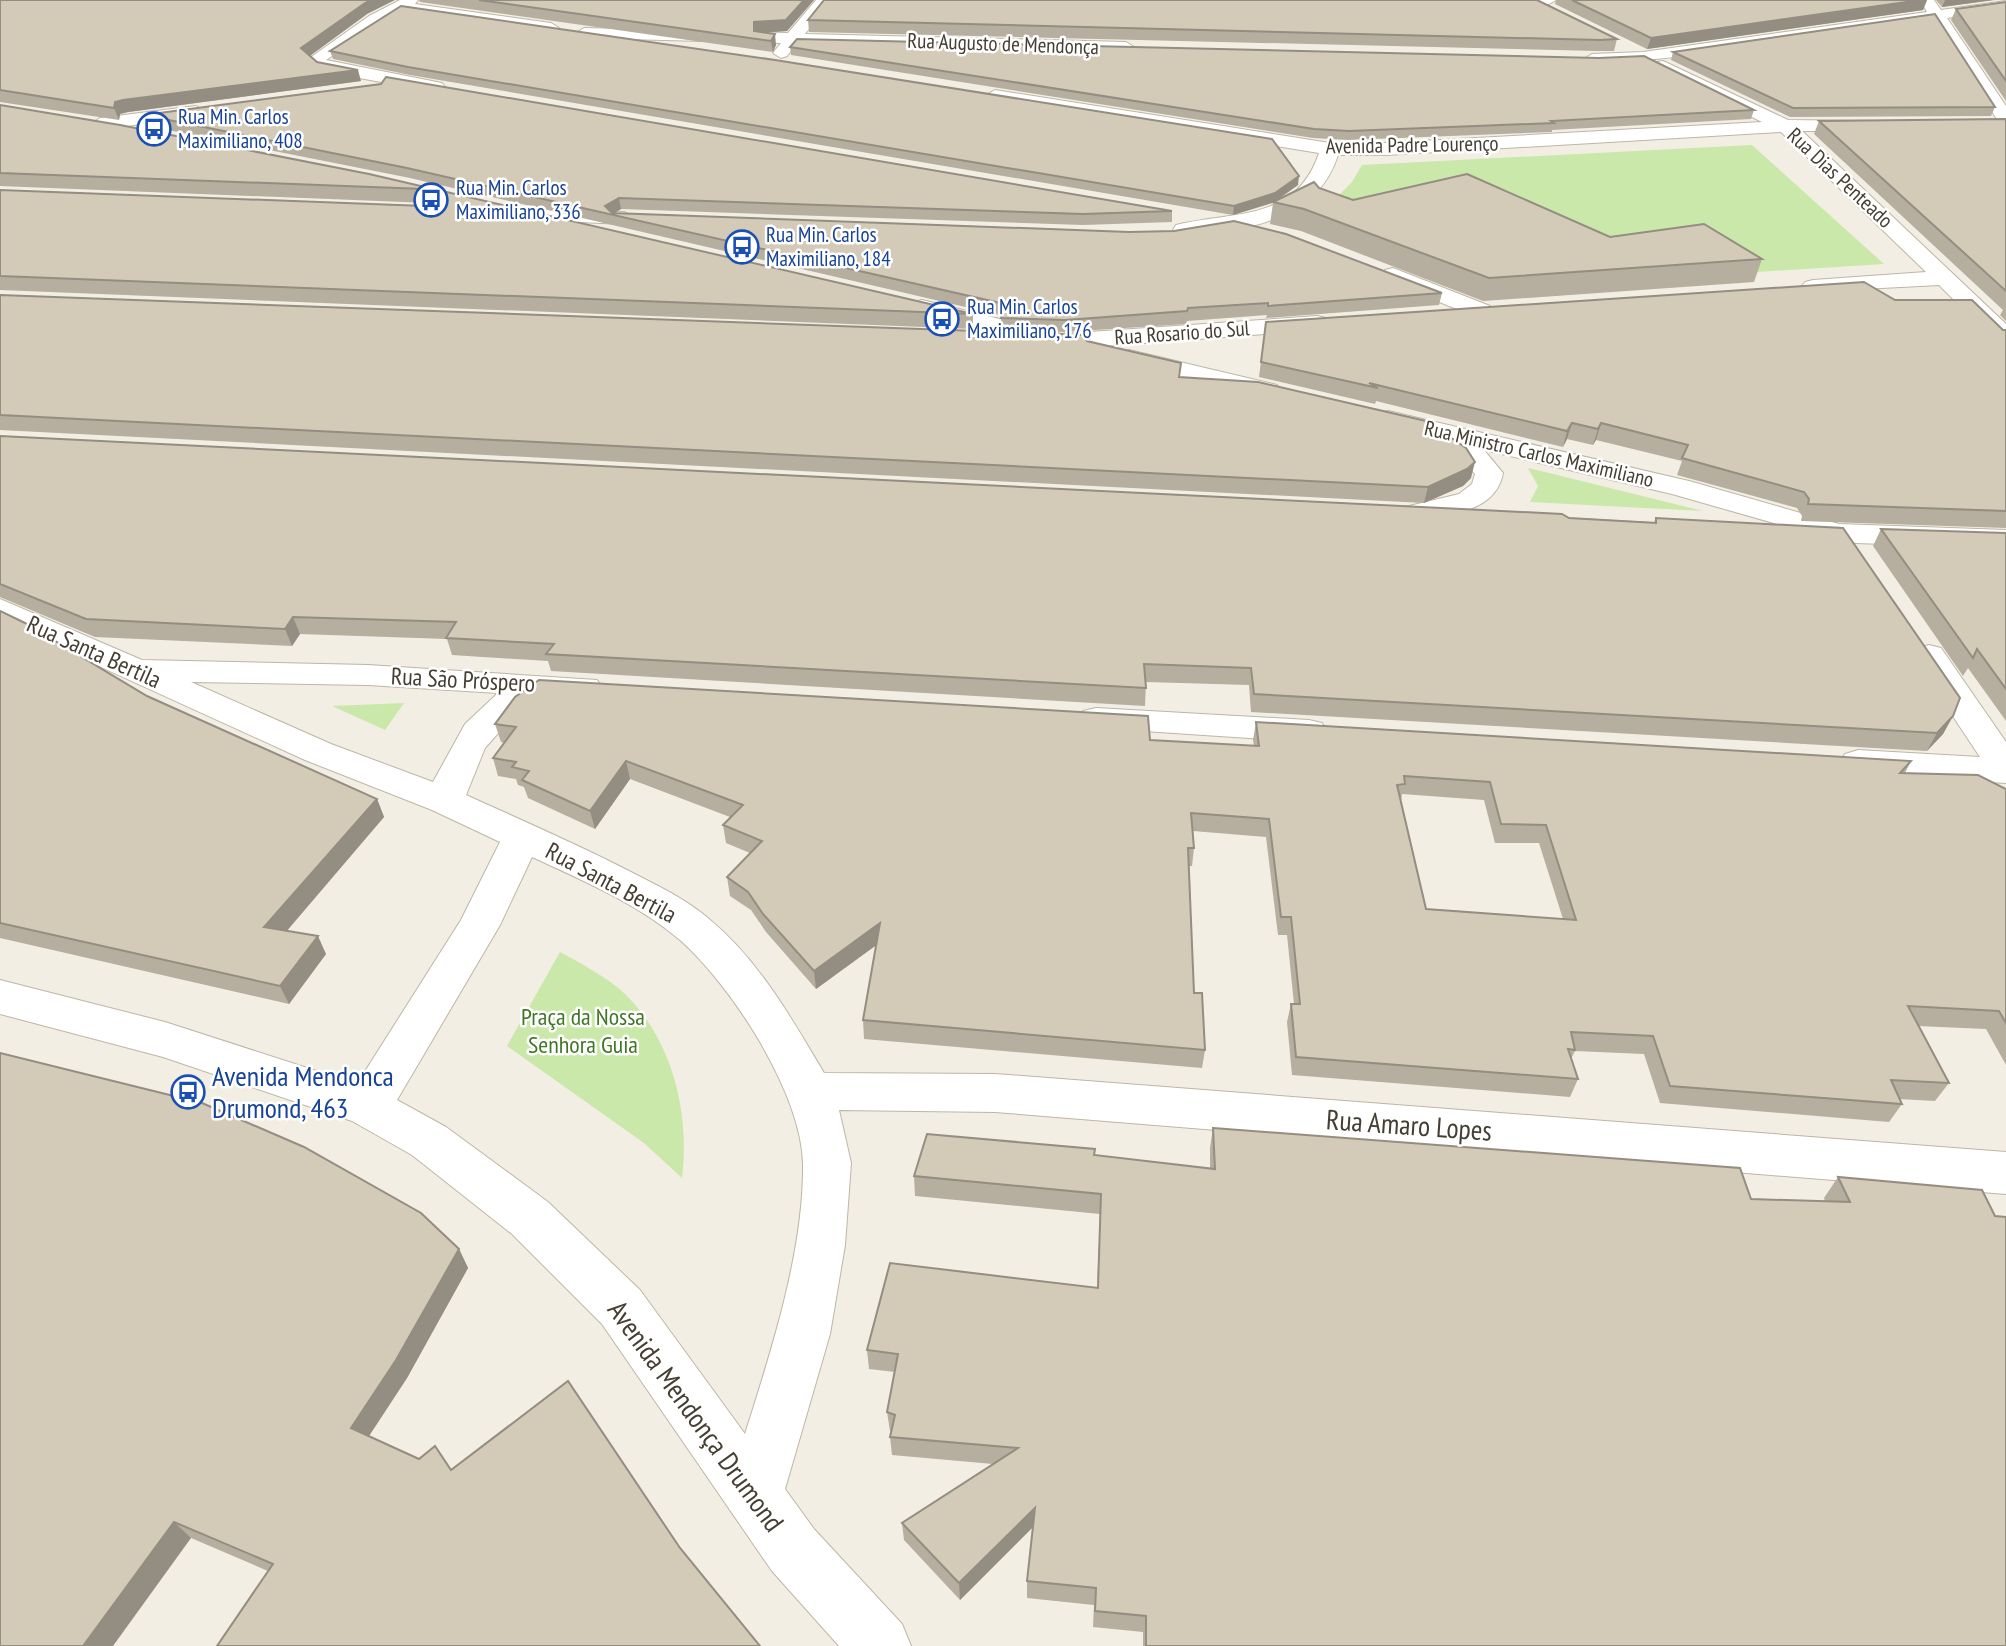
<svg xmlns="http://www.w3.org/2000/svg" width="2006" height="1646" viewBox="0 0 2006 1646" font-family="'PT Sans Narrow',sans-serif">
<rect width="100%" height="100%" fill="#f2eee3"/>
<g fill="#cae8aa">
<polygon points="1752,145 1884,264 1458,291 1326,208 1352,182 1362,165"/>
<polygon points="1528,468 1545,472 1703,511 1530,502 1538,486"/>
<polygon points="404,703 385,730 332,706"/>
<path d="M560,952c22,12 45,24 64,41 49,47 66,121 58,185l-38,-35 -137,-97z"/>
</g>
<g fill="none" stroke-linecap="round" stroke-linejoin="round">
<defs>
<g id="minor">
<polygon points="400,0 418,0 415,4 551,23 559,28 551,33 402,11 326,60 442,83 445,87 442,91 436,92 321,71 307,60 369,16"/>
<polygon points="816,0 831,0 805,34 1126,42 1134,47 1126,52 797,43 787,56 781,58 773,53 781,43 584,38 576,33 584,28 788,33"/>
<polygon points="1435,0 1556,0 1549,4 1442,4"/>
<path d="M1920,0h14l7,10 65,-9v8l-59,9 59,88v19l-6,-1 -67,-104c-42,6 -334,55 -349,39l8,-5 51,-2 284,-40z"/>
<path d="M1663,61l125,59 86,1 2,4 -9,6h-65l204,193v21l-9,-2 -58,-58 -134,7 -4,-5 4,-5 8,-2 113,-8 -145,-140 -395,23h-48c-21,67 -93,75 -154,81l-11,-6 3,-5c58,-14 120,-3 143,-72l-324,-53 -9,-5 9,-5 335,53h56l376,-21 -105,-52 -2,-4 2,-4z"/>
<polygon points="196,106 205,111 202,115 100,130 91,124 100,118"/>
<polygon points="499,208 624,212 635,218 624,224 492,218 488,214 492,210"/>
<polygon points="1393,268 1490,306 1494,311 1490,316 1474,316 1385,280 1382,275 1385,270"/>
<polygon points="922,300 1061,334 1317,316 1326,318 1329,323 1326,328 1317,330 1065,349 1026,346 1024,339 914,312 910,307 914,302"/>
<polygon points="1129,350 1277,385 1281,391 1277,397 1268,399 1120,363 1116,358 1120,353"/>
<path d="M1388,411l301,70 150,43 167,6v18l-211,-7 -11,-3 -4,-6 4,-6 -112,-32 -188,-44 19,23c-7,40 -55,41 -88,49l-10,-3 -5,-6 5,-6 54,-13 13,-10 3,-10c-12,-15 -34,-21 -42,-36l-55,-13 -3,-6 3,-6z"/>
<path d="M0,599l142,61 226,5 229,15 5,7 -5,7 -12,4 -43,-3 -27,19 -30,34 -19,47c55,25 111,49 165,77 27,14 55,27 78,47 49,40 83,100 115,154l171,1 1011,78v42l-1011,-82 -156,-2 12,53 -6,82 -15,89 -45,155 29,40 88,95 9,22h-72l-67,-75 -170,-247 -90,-90 -100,-79 -60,-34 -189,-64 -163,-43v-34l165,42 192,62 104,-164 39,-78 -68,-32 -127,-50 -305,-139zM191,682l177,3 130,8 -33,31 -32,58 -102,-38zM532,857c50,23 106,47 148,83 52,46 122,154 123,224 1,87 -32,188 -58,270l-105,-144 -92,-88 -102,-75 -49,-27 103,-175z"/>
<polygon points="1929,645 1941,648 2006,742 2006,783 1858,774 1845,770 1840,762 1845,754 1858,750 1980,757 1912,655 1917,648"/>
<polygon points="1096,708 1309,720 1322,723 1327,731 1322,739 1309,742 1083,727 1078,719 1083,711"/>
</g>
</defs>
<use href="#minor" stroke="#beb6a6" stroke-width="2"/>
<use href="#minor" fill="#fff" fill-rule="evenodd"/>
</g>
<g fill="#b6ae9e" fill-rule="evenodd">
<polygon points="0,0 367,14 310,56 317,62 361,81 128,112 120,114 119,120 0,102"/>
<polygon points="419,0 814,0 787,31 764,33 776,45 773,52 420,2"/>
<polygon points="1556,0 1927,0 1923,10 1647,49 1555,4"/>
<polygon points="1936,0 1994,0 1942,7"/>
<polygon points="2006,2 2006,101 1951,20 1956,9"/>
<polygon points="808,20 1617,39 1614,51 1597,51 809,32"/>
<polygon points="790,47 1754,110 1751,119 1552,130 1552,132 1348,140 1313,138 791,55"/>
<polygon points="330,51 1298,185 1277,200 1319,188 1353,200 1762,259 1754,282 1483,301 1301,231 1270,224 1273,203 1233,215 410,75 333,59"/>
<polygon points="1673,52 1995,107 1991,116 1790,117 1671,60"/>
<polygon points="0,105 369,174 973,314 973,329 0,290 0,190 424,206 429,203 0,186 0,187"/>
<polygon points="144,115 1172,211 1172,222 1083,225 621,209 614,213 1442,293 1439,305 1266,318 1267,315 1187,321 1186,324 1065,332 1001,330 1001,317 1000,315 410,178 148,126"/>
<polygon points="2006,119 2006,321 2000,315 2003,310 1814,134 1819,121"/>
<polygon points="0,295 1087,341 1180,377 1471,478 1463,486 1424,503 0,430"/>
<polygon points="1895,300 2006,330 2006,528 1801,521 1802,516 1797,508 1677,475 1682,461 1596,440 1593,445 1567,439 1563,447 1376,401 1375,404 1259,377 1266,322"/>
<polygon points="0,436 1654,522 1656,518 1953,716 1943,734 1927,751 1251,712 1249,685 1146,682 1145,706 551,671 548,661 452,655 447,639 300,634 292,646 95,637 0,597"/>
<polygon points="1881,529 2006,533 2006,721 1968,668 1963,676 1873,546"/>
<polygon points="0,611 147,696 377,799 384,817 286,931 326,954 289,1004 0,938"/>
<path d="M1256,722l655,39 -6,12 101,16v276l-20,-36 -68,-3 31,57 -14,18 -36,-2 3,5 -13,18 -229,-19 -16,-49 -69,-3 -4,8 7,20 -8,18 -278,-22 -5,-53 4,-18h3l-7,-69h-9l-12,-98 -73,-6 1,17 -2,18h-3l5,127 11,57 -3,18 -338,-29 -1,-19 13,-75 -60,44 -50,-57 -15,-22 -21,-14 -3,-19 23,-24 -24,-10 -3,-18 7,-8 -100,-38 -35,50 -67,-31 -4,-11 -6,-2 -2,-6 -18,-3 -5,-18 11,-15 -3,-1 -6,-18 655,16 104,6 -1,-6zM1402,794l82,6 11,43h44l24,76 -137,-10 -25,-108z"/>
<polygon points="1213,1128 1751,1199 1825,1201 1824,1198 1838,1177 1982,1190 2006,1646 1143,1646 1143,1632 1093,1627 1094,1605 1027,1598 1027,1581 1033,1527 960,1600 904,1540 902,1523 993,1464 892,1455 890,1437 891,1431 890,1431 887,1412 895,1372 869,1369 867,1350 1097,1288 1100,1214 915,1196 914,1176 1094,1155 1210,1169 1210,1148"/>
<polygon points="459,1249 468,1268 407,1378 369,1436 419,1459 680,1548 268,1571 191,1538 0,1646"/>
</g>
<g fill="#948d81">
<polygon points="371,0 395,0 367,14 304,60 301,48 365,3"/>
<polygon points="804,0 814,0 787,31 755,33 755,38 754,22"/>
<polygon points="1918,0 1927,0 1923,10 1647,49 1651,38"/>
<polygon points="1945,0 1994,0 1942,7"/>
<polygon points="775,34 776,45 773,52 771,41"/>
<polygon points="358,70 361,81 128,112 120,114 119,120 114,108 115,102 123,100"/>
<polygon points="1299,176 1298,185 1274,202 1233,215 1234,206"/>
<polygon points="619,198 621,209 612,215 605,206"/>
<polygon points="1572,423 1567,439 1563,447 1567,431"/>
<polygon points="1601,423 1596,440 1593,445 1598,429"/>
<polygon points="1475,462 1471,478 1463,486 1424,503 1428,487"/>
<polygon points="293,617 300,634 292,646 285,629"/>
<polygon points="1953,716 1943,734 1927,751 1937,733"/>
<polygon points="626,761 630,779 595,829 590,811"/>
<polygon points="377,799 384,817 274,946 264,927"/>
<polygon points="880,923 882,941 816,989 814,971"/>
<polygon points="318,936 326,954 289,1004 280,986"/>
<polygon points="459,1249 468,1268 407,1378 363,1445 351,1428"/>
<polygon points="1035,1508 1034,1526 960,1600 959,1583"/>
<polygon points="174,1522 191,1538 113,1646 83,1646"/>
</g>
<g fill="#d4cab8" stroke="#948d81" stroke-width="2" fill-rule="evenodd">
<polygon points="0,0 371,0 365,3 301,48 317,62 358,70 123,100 115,102 114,108 0,90"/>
<polygon points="479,0 804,0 786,20 754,22 754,31 775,34 771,41"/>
<polygon points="824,0 1537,0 1617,39 1600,40 808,20"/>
<polygon points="1572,0 1921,0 1651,38"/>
<polygon points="2006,2 2006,81 1956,9"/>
<polygon points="401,6 775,60 1272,139 1299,176 1275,193 1234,206 408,67 330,51"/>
<polygon points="1935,14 1995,107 1793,108 1673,52"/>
<polygon points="797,39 1599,58 1644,56 1754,110 1551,121 1554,123 1349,131 1314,129 790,47"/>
<polygon points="386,77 1172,211 1083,214 619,198 605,206 612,213 1129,232 1174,231 1234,221 1286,234 1442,293 1268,306 1268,303 1188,308 1187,311 1065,320 1001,318 1004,309 1000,303 407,168 144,115 381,84"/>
<polygon points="0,105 120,125 369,174 973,314 0,276 0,190 424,206 437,198 424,189 0,173"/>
<polygon points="2006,119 2006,291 1819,121"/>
<polygon points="1467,174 1610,237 1704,224 1762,259 1489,278 1304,209 1273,202 1314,182 1319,188 1353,200"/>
<polygon points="1864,282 1895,300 1972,300 2003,330 2006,330 2006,511 1808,504 1809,499 1804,492 1682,458 1688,445 1601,423 1598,429 1572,423 1567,431 1369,383 1378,388 1261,362 1266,322"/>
<polygon points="0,295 1083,335 1087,341 1181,363 1179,377 1258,382 1426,421 1466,448 1475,462 1467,469 1428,487 0,415"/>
<polygon points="0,436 1562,514 1569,518 1656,523 1656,518 1843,528 1960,698 1953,716 1937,733 1254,694 1251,668 1144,664 1146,688 546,654 554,644 446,638 456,622 293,617 285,629 86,619 0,584"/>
<polygon points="1881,529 2006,533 2006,689 1977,649 1973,658"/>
<polygon points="0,611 25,623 147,696 377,799 264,927 318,936 280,986 0,923"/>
<path d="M539,680l609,36 2,24 109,6 -3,-24 655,39 -11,12 78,2 28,14v234l-7,-12 -91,-5 41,77 -58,-3 11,24 -232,-18 -17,-50 -82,-4 4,18 -7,-1 10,30 -282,-22 -5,-53h9l-9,-87h-10l-12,-98 -78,-6 3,35h-6l6,145h8l3,57 -342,-30 17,-97 -66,48 -51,-57 -15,-22 -21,-15 35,-36 -39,-16 20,-20 -117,-44 -36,50 -68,-31 7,-9 -17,-4 4,-5 -23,-4 23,-31 -21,-3 20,-27zM1404,776l86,6 11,42 45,1 30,95 -150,-11 -29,-124 8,-1z"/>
<polygon points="0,1053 202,1103 304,1147 421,1213 459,1249 396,1360 351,1428 419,1459 435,1446 451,1470 568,1381 680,1548 760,1646 217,1646 273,1564 174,1522 83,1646 0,1646"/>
<polygon points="1213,1128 1740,1168 1751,1199 1850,1202 1838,1177 1982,1190 1995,1216 2006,1217 2006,1646 1146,1646 1146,1616 1095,1611 1096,1588 1027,1581 1035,1508 959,1583 902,1523 1018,1448 890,1437 895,1415 887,1412 898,1354 867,1350 890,1263 1098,1288 1101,1194 914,1176 927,1134 1095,1149 1094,1155 1215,1169"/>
</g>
<defs>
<symbol id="bus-ring" viewBox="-11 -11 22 22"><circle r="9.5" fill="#fff" stroke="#1a4fb4" stroke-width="1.5"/><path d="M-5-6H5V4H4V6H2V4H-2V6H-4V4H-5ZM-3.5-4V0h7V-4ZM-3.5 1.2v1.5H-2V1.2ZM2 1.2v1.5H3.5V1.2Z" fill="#1a4fb4"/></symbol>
</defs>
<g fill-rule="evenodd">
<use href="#bus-ring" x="135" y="110" width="38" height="38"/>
<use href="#bus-ring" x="412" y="181" width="38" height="38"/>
<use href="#bus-ring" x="723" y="228" width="38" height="38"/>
<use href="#bus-ring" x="923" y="300" width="38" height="38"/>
<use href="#bus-ring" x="169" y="1073" width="38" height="38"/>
</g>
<g text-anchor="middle" stroke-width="5" stroke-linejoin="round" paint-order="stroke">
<g font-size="21" fill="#443e33" stroke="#fff">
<text transform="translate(1003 44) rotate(2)" y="7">Rua Augusto de Mendonça</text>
<text transform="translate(1412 145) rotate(-1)" y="7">Avenida Padre Lourenço</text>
<text transform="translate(1840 178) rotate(43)" y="7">Rua Dias Penteado</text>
<text transform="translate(1182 333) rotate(-4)" y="7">Rua Rosario do Sul</text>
<text transform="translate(1539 454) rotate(13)" y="7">Rua Ministro Carlos Maximiliano</text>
</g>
<g font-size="21" fill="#164399" stroke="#fff" text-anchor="start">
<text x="178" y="124">Rua Min. Carlos<tspan x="178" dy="24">Maximiliano, 408</tspan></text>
<text x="456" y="195">Rua Min. Carlos<tspan x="456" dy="24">Maximiliano, 336</tspan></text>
<text x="766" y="242">Rua Min. Carlos<tspan x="766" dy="24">Maximiliano, 184</tspan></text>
<text x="967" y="314">Rua Min. Carlos<tspan x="967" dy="24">Maximiliano, 176</tspan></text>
</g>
<g font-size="24" fill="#443e33" stroke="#fff">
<text transform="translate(94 652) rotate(24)" y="8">Rua Santa Bertila</text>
<text transform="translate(463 680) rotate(3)" y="8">Rua São Próspero</text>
<text transform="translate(611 883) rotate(28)" y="8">Rua Santa Bertila</text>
</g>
<g font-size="24" fill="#417626" stroke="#fff">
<text x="583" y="1025">Praça da Nossa<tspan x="583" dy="28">Senhora Guia</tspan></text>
</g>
<g font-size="28" fill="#164399" stroke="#fff" text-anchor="start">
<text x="212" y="1086">Avenida Mendonca<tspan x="212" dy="32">Drumond, 463</tspan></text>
</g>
<g font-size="28" fill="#443e33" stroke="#fff">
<text transform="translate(1409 1125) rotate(4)" y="10">Rua Amaro Lopes</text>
<text transform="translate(696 1416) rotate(54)" y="10">Avenida Mendonça Drumond</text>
</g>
</g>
</svg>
